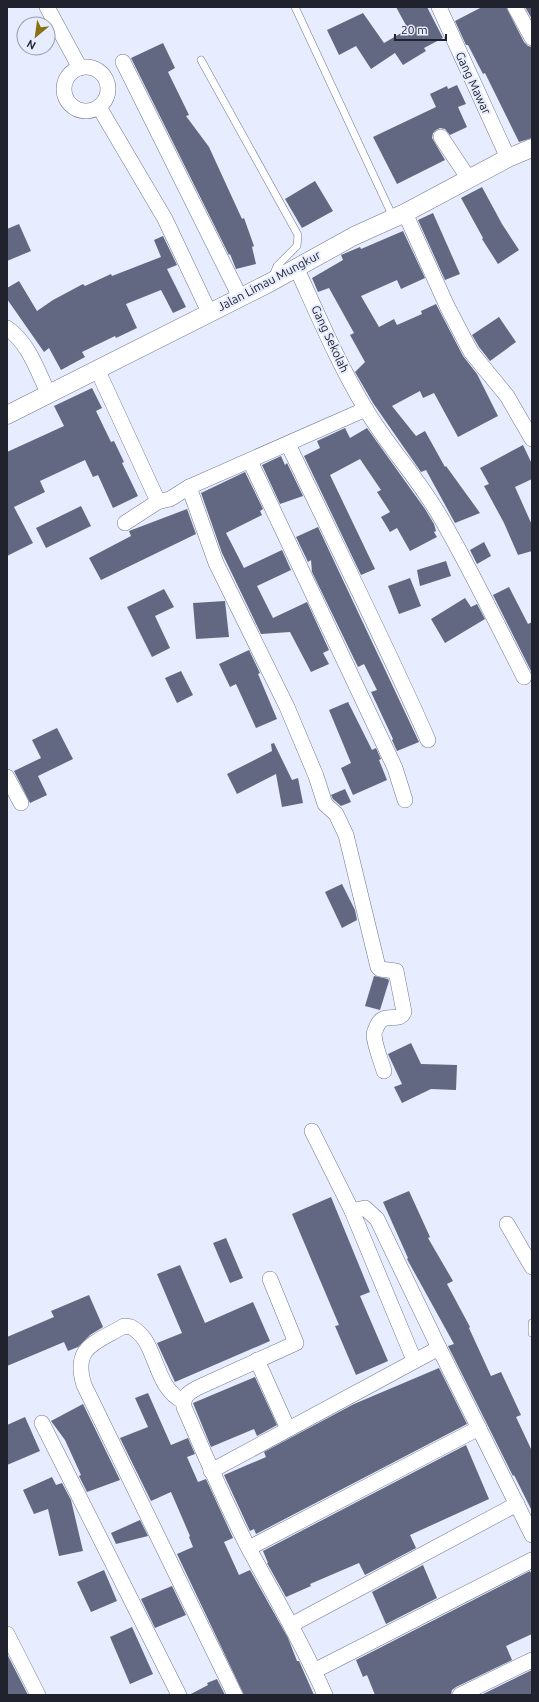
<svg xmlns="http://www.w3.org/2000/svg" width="539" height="1702" viewBox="0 0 539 1702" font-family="Ubuntu,sans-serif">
<rect width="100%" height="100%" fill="#e7ecfe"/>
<g fill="#626882">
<polygon points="396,7 427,7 443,38 424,48 426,51 403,65 395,53 371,69 356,46 339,55 327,30 363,13 384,43 408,29"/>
<polygon points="482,7 506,7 524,42 528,46 532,47 532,138 519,142 485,73 483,74 468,45 466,45 455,21"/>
<polygon points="525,7 532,7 532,19"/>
<polygon points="163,43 175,68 168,72 189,115 186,116 209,147 242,219 244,218 254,246 252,247 256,264 236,269 230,254 229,255 131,58"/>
<polygon points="457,85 466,104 458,107 467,127 450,135 445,129 440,128 436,130 433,133 432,138 445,160 397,184 373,137 436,107 430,94 447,86 448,89"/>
<polygon points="315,181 333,211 302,228 285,199"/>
<polygon points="482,187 502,224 519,250 498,264 482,239 483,238 461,198"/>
<polygon points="433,213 460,274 445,280 418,220"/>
<polygon points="19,224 31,251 7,261 7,229"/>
<polygon points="403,231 425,278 401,289 397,280 361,296 379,327 394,319 397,325 422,314 421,311 436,304 463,356 477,374 498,416 458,437 434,393 423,398 420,391 392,406 416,436 425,431 445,467 446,466 480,513 455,523 426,470 421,472 373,403 355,372 365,362 350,335 354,333 329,288 318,292 312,278 343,260 341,255 360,247 361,249"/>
<polygon points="163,236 177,265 167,269 186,307 173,313 161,290 126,304 137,328 116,338 115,336 82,352 85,357 61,370 49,348 44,352 7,299 7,288 19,281 37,311 53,300 83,284 85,286 111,274 112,276 161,257 154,240"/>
<polygon points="499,317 516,342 490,361 479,347 472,335"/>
<polygon points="92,388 102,408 96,411 111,442 114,441 124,462 122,463 138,496 113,508 98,475 93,477 85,460 40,481 45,492 14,507 33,543 7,556 7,452 64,426 54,406"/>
<polygon points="345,428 350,438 367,428 425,509 434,524 436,531 434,532 437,537 410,551 397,528 390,532 381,517 390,512 377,492 381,490 360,459 330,475 375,569 361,575 304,456 320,448 317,441"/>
<polygon points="523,445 532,464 532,479 515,487 532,525 532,551 518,555 504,523 484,486 489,484 480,468"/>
<polygon points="281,456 285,465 287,463 303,496 280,504 262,465"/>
<polygon points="245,472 263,509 260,511 262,515 226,533 244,568 282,550 291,570 257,586 273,618 307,602 329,650 323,653 329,664 311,672 290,632 261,634 222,553 201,493"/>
<polygon points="81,506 91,526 46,548 36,528"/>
<polygon points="187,509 196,534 101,580 89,558 131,536 129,531"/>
<polygon points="318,527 419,742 397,751 392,740 393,739 371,692 377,690 364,664 358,667 312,572 311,560 308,562 296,537"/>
<polygon points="484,542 491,556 477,564 470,550"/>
<polygon points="446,561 451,576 420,586 417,570"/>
<polygon points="410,578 421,606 399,614 388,586"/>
<polygon points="509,587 528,624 532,622 532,673 493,595"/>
<polygon points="164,589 174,607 155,616 170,648 152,657 127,607"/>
<polygon points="465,598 471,607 477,604 485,619 445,643 431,619"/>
<polygon points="225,601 229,637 196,639 193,603"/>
<polygon points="249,650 260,673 258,674 277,719 256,728 236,684 230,687 219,664"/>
<polygon points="181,671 193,695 177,703 165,678"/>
<polygon points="348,702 372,750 376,748 381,759 379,760 387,780 353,795 341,768 351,763 329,710"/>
<polygon points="57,728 73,759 38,776 47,795 30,803 14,771 41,758 32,740"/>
<polygon points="274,743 292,780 298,778 303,803 282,807 276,774 237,794 227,774 272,751 271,744"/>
<polygon points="345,789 351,802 341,806 333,799 331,795"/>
<polygon points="342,884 355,910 357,920 342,928 325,892"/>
<polygon points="374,976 388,979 389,981 380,1010 365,1006"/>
<polygon points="411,1043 421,1064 457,1065 456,1090 431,1089 402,1103 394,1087 402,1084 388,1054"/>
<polygon points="409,1191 430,1237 428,1238 453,1281 447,1284 470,1327 469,1328 491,1376 501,1372 521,1415 516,1417 532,1451 532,1511 514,1475 513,1476 448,1346 454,1344 407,1259 408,1258 383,1202"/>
<polygon points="331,1197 370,1292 360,1296 388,1361 356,1375 335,1326 339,1325 292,1214"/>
<polygon points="226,1238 243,1278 230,1283 213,1243"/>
<polygon points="180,1265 205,1323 253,1302 270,1341 175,1382 157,1343 182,1333 157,1274"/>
<polygon points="89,1295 103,1327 90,1335 78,1347 68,1351 64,1342 7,1366 7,1337 54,1317 51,1311"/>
<polygon points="439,1368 467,1424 256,1534 254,1529 250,1531 224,1475 266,1457 264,1452 354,1404"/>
<polygon points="255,1377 277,1425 257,1436 254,1429 211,1447 193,1403"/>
<polygon points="148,1393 171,1445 188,1438 195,1454 187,1457 198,1482 206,1479 233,1538 224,1542 239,1575 250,1570 288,1638 297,1661 299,1661 314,1695 244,1695 177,1554 193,1547 189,1537 190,1536 171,1492 151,1501 120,1438 148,1427 135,1398"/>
<polygon points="83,1404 120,1480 87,1492 79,1476 81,1475 65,1440 51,1421"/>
<polygon points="25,1417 40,1451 7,1465 7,1425"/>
<polygon points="466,1445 489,1499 410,1535 416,1548 365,1575 359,1563 310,1584 311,1586 286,1597 267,1563 268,1563 263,1551"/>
<polygon points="52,1477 56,1485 62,1483 71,1500 83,1551 59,1556 48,1509 34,1514 23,1490"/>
<polygon points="140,1520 148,1536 116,1544 111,1533"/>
<polygon points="423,1565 437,1598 386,1624 372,1592"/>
<polygon points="104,1570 117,1601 91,1612 77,1582"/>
<polygon points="530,1571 532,1575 532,1634 506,1646 512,1660 456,1687 452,1690 451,1695 375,1695 367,1675 363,1677 356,1660"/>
<polygon points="172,1586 186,1615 155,1628 141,1599"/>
<polygon points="132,1627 153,1674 130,1684 110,1637"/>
<polygon points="7,1654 28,1695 7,1695"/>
<polygon points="532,1670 532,1695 481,1695"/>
<polygon points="217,1679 225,1695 189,1695 208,1685 207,1683"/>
</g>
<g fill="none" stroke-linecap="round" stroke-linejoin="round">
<defs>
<g id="service">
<polyline points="295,7 393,217"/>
<polyline points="201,60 298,235 297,246 277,266 272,278"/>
<polyline points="532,1323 532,1333"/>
</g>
<g id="minor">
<polyline points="47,7 80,68"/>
<polyline points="439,7 508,158"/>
<polyline points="515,7 532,38"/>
<polyline points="123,62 240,297"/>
<circle cx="86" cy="89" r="22"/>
<polyline points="99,107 165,219 209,312"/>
<polyline points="441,137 469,179"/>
<polyline points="405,213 447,306 471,352 507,396 532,439"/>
<path d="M296,267c22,48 42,96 69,141 23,39 54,71 76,110 30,52 56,106 83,159"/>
<path d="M7,328c22,15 31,44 42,67"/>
<polyline points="97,369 156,497 161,501 170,499 189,487 366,409"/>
<path d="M288,444c47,99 96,196 140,296"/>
<polyline points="250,461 395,768 405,800"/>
<path d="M189,487l27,76 71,144 29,69 9,28 11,10 10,21 32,132 2,2 16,2 8,41c-5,12 -20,-2 -27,14 -1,3 -3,5 -3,9 1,12 7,25 10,36"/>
<polyline points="125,523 159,501"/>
<polyline points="7,777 21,803"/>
<polyline points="312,1131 352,1211 414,1360"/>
<polyline points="352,1211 365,1208 377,1219 439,1348 532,1535"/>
<polyline points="507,1224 532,1267"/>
<path d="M270,1279l26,64 -99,45c-9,5 -14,8 -13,19 21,48 41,96 65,142 26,48 54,95 76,146"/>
<polyline points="257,1360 288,1429"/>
<path d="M183,1401c-23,-10 -26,-42 -38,-61 -4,-6 -9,-10 -14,-13l-7,-1c-28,17 -52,20 -40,59l151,310"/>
<polyline points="42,1423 179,1695"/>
<polyline points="211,1471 439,1348"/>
<polyline points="249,1548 479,1428"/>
<polyline points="291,1625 517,1504"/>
<polyline points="7,1634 38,1695"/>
<polyline points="314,1671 532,1560"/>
<polyline points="460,1695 532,1660"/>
</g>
<polyline id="tertiary" points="7,415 271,282 354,236 405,213 508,158 532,148"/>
</defs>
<use href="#service" stroke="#707791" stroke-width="8"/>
<use href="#minor" stroke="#707791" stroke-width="16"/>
<use href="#tertiary" stroke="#707791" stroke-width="19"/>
<use href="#service" stroke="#fff" stroke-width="7"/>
<use href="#minor" stroke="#fff" stroke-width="15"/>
<use href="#tertiary" stroke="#fff" stroke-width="18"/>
</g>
<g text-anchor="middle" stroke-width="4" stroke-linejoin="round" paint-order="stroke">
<g font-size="12" fill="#20222d" stroke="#e7ecfe">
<text transform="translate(473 83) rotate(65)" y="4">Gang Mawar</text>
<text transform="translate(269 281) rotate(-28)" y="4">Jalan Limau Mungkur</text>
<text transform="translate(330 339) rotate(65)" y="4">Gang Sekolah</text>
</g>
</g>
<rect width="539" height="1702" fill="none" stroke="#20222d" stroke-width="16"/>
<g transform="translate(36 36) rotate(209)"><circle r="19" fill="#e7ecfe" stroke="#979baa"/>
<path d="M0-3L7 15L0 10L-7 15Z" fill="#887112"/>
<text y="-6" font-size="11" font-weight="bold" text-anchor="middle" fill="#20222d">N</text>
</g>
<path d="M395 34v6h51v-6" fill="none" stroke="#20222d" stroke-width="2"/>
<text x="401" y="34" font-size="12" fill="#20222d" stroke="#e7ecfe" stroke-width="3" paint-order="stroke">20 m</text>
</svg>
